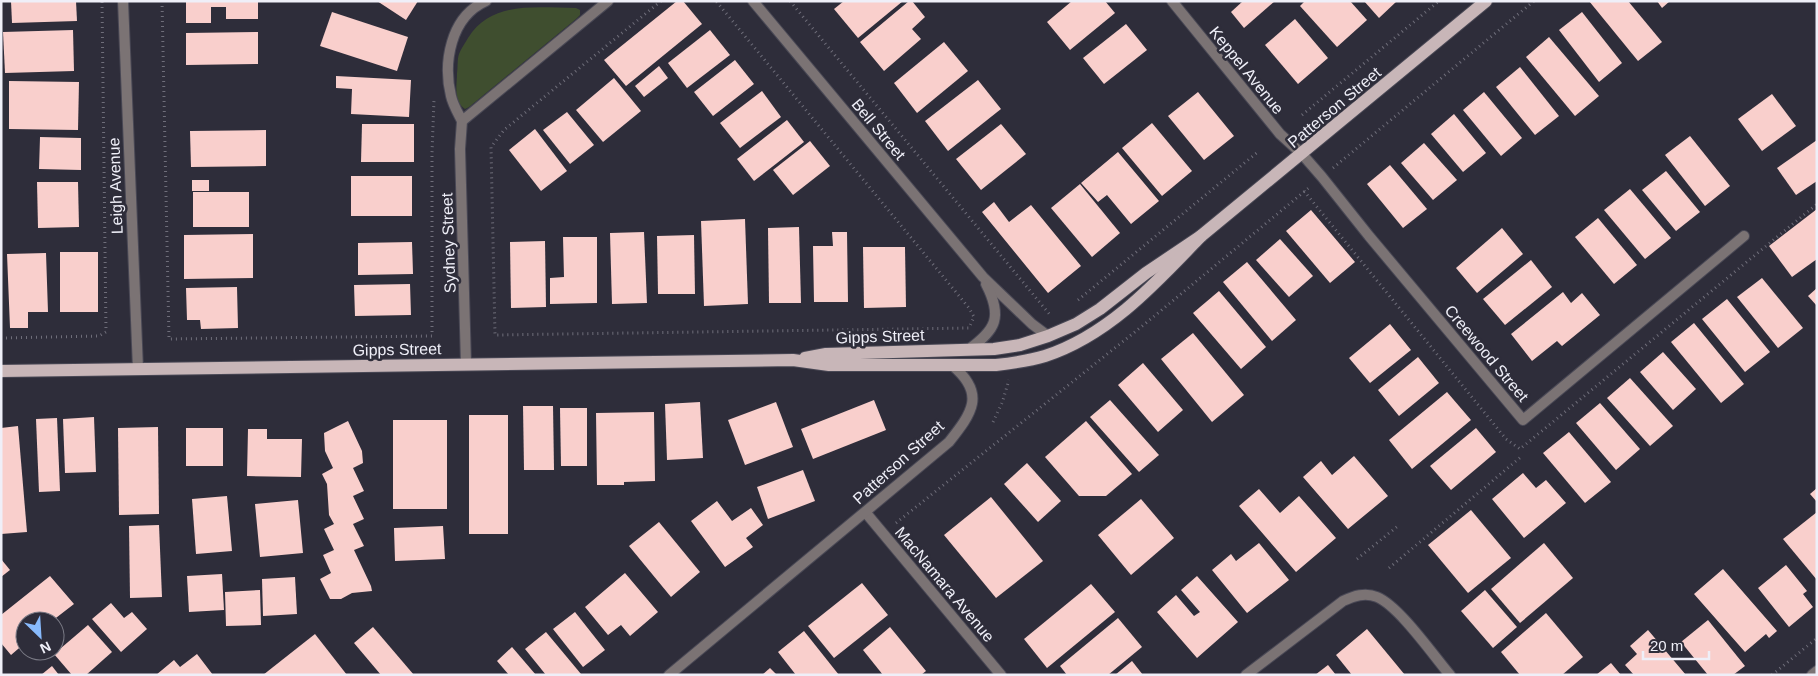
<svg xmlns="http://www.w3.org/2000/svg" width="1818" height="676" viewBox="0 0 1818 676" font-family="Arial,sans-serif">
<rect width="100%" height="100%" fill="#2e2d3a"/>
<path fill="#3f4e2f" d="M576,8l4,2v5l-4,4 -107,88 -4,2c-12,-8 -8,-23 -8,-36 1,-5 0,-13 2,-19 2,-5 6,-11 9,-16 24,-38 69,-30 108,-30z"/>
<g fill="#f9cfcc">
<polygon points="11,1 76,1 77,21 12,23"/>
<polygon points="186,1 258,1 258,19 226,19 226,7 211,7 211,23 186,23"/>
<polygon points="377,1 418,1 406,20"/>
<polygon points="677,1 683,1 702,24 626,86 604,60"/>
<polygon points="844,1 903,1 858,38 834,9"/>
<polygon points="909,1 912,1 925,17 912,29 921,39 884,71 860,42"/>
<polygon points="1072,1 1105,1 1115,13 1070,50 1047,22"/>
<polygon points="1243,1 1275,1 1244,28 1231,12"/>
<polygon points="1305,1 1350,1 1367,20 1337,47 1300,6"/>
<polygon points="1364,1 1397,1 1379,18"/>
<polygon points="1589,1 1628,1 1662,42 1638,61"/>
<polygon points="1657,1 1670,1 1662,8"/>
<polygon points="332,12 408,37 397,71 320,46"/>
<polygon points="1582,12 1622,63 1599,82 1559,30"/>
<polygon points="1295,19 1328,58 1298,84 1265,45"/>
<polygon points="1126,24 1147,50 1104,84 1083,58"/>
<polygon points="73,30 74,71 5,73 3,32"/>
<polygon points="710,30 730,55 687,88 668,63"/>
<polygon points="258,32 258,64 186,65 186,33"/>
<polygon points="1549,37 1599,96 1575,116 1526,57"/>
<polygon points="944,42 968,71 917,113 894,83"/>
<polygon points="735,60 754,84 713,116 694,92"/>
<polygon points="659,66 668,78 644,97 635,86"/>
<polygon points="1520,67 1559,116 1535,135 1496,87"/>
<polygon points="336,76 411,80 409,117 351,114 352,89 336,88"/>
<polygon points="614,78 641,111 603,142 576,110"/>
<polygon points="978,80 1001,109 948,151 925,121"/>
<polygon points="9,81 79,82 78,130 9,129"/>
<polygon points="762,91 781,117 740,148 720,123"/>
<polygon points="1198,92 1234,136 1204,160 1168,116"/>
<polygon points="1484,92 1522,138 1501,156 1463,110"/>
<polygon points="1772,94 1796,126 1762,151 1738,119"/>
<polygon points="567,112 594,145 570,164 543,130"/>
<polygon points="1454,114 1486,153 1463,172 1431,134"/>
<polygon points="787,120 804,142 754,181 737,159"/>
<polygon points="1152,123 1192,171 1162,196 1122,148"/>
<polygon points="362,124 414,124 414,162 361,162"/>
<polygon points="1001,124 1026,154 981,190 956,159"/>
<polygon points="535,129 567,171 541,191 509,150"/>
<polygon points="266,130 266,166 191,167 190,131"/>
<polygon points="1690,136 1730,186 1705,206 1665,155"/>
<polygon points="40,137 81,138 81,170 39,169"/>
<polygon points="1817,140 1817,181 1796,195 1777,168"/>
<polygon points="810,141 830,166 793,195 773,170"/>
<polygon points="1424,143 1457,180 1433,200 1401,163"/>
<polygon points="1118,152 1159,201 1131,224 1107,195 1098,202 1081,183"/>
<polygon points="1390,165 1427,209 1403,228 1367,184"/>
<polygon points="1666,171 1700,212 1676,231 1642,190"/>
<rect x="351" y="176" width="61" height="40"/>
<rect x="192" y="180" width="17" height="11"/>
<polygon points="37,182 78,182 79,227 38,228"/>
<polygon points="1080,184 1120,233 1092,257 1051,208"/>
<polygon points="1630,189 1671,238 1645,259 1604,210"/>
<rect x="193" y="192" width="56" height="35"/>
<polygon points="994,202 1009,222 1031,205 1081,266 1048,293 982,212"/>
<polygon points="1817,209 1817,259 1792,277 1769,246"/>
<polygon points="1311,210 1355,262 1330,283 1286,231"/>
<polygon points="1598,218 1637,265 1614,284 1575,237"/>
<polygon points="745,219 748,304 704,306 701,221"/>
<polygon points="799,227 801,303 769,303 768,228"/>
<polygon points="1502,228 1523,254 1477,293 1456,268"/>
<polygon points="644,232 647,303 612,304 610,233"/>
<polygon points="832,232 847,232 848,302 814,302 813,246 833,246"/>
<polygon points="253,234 253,278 184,279 184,235"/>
<polygon points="694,235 695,294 658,294 657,236"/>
<polygon points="563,237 597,237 597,303 550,304 550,278 564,277"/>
<polygon points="1280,239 1313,276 1289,297 1256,260"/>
<polygon points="545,241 546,307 511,308 510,242"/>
<polygon points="412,242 413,274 358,275 358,243"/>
<polygon points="863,247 905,247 906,307 864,308"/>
<rect x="60" y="252" width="38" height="60"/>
<polygon points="46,253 48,312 28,312 28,328 10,328 7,254"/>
<polygon points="1531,260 1552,287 1505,325 1483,299"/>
<polygon points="1247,262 1296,320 1272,341 1223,282"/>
<polygon points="1762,278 1803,328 1778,348 1737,297"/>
<polygon points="410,284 411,315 355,316 354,285"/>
<polygon points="237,287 238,328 201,329 200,320 187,320 186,288"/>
<polygon points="1817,288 1817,306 1808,296"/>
<polygon points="1219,291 1266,347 1241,369 1193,313"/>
<polygon points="1563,292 1571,303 1582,293 1600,315 1562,346 1557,341 1532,361 1511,334"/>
<polygon points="1727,299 1770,352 1745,372 1702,319"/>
<polygon points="1694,323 1744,384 1721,403 1671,342"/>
<polygon points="1390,324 1411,350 1370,383 1349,358"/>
<polygon points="1193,333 1244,395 1212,422 1161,359"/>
<polygon points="1663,352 1696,389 1673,410 1640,372"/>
<polygon points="1418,357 1439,383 1399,416 1378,390"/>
<polygon points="1143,363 1183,410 1158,432 1118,385"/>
<polygon points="1630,378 1673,426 1650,446 1607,398"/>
<polygon points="1447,392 1471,420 1412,469 1389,440"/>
<polygon points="874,400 886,430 813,459 801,429"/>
<polygon points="1110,400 1159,455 1139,472 1090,417"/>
<polygon points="700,402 703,458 667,460 665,404"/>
<polygon points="776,402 793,447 745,465 728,420"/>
<polygon points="1600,403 1640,449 1616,470 1576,423"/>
<polygon points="523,406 553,406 554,470 524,470"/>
<polygon points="560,408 587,408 587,466 561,466"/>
<polygon points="654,412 655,481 624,482 624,485 597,485 596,413"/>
<rect x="469" y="415" width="39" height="119"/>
<polygon points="94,417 96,472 65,473 63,419"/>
<polygon points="57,418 60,491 39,492 36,419"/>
<rect x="393" y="420" width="54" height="89"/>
<polygon points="348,421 362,451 363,463 353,468 364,491 353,496 364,519 353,524 364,546 354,550 371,586 372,591 352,593 341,599 330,599 320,579 331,573 323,555 334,550 324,529 334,524 329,515 327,484 322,474 333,468 325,451 324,433"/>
<polygon points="1086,421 1132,474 1106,496 1079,496 1045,457"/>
<polygon points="18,426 27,532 1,534 1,428"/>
<polygon points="158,427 159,514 119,515 118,428"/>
<rect x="186" y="428" width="37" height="38"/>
<polygon points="1476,428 1496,452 1451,490 1430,466"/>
<polygon points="248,429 267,429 267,439 302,439 301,477 247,476"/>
<polygon points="1569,432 1611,482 1585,503 1543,453"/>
<polygon points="1354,456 1388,496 1348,529 1303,477 1321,461 1332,475"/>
<polygon points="1027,463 1061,501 1038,522 1004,484"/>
<polygon points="803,470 815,501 768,519 757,487"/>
<polygon points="1523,473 1536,488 1546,480 1566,503 1524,538 1492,499"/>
<polygon points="1817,488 1817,502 1810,494"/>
<polygon points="1259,489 1280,513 1299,496 1336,538 1296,572 1239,506"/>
<polygon points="227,496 232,551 196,554 192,499"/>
<polygon points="991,497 1043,561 996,598 944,535"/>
<polygon points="1141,499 1174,538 1131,575 1098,535"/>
<polygon points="298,500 303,553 260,557 255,504"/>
<polygon points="717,501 732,521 751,508 763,525 746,538 753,547 725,567 691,521"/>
<polygon points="1471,510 1511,558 1468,593 1428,545"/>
<polygon points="1817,512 1817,580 1783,539"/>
<polygon points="659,522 700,572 671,597 629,546"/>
<polygon points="159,525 162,597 130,598 129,526"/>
<polygon points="443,526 445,559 395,561 394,528"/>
<polygon points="1259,543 1289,580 1247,613 1212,570 1231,554 1236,561"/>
<polygon points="1544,543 1573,578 1520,623 1491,589"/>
<polygon points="1,559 10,570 1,577"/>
<polygon points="1786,565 1807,591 1803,594 1813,607 1789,627 1758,588"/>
<polygon points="1723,569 1777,631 1769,638 1766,634 1745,652 1694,594"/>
<polygon points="625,573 658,612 630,636 621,625 608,635 585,607"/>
<polygon points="222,574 224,610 189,612 187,576"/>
<polygon points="50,576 74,604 52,621 25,621 25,643 11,655 1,643 1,615"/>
<polygon points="1197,576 1238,622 1197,658 1157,612 1176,595 1194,616 1200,612 1181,590"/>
<polygon points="295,577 297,614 263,616 262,579"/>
<polygon points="862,583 888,615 834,658 808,626"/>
<polygon points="1091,584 1115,612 1047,668 1024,639"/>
<polygon points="260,590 261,625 226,626 225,592"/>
<polygon points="1485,590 1517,627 1493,648 1461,611"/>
<polygon points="111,603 124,618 132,612 147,629 121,652 92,619"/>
<polygon points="575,612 605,650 583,667 553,629"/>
<polygon points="1546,613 1583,657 1562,675 1520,675 1501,652"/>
<polygon points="1118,618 1142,647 1108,675 1067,675 1060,666"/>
<polygon points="1708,620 1745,666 1733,675 1708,675 1681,642"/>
<polygon points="88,625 112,652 86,675 72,675 54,654"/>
<polygon points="373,627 414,675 381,675 354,643"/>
<polygon points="890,627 926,671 921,675 883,675 863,650"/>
<polygon points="1367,629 1405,675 1352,675 1336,655"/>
<polygon points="1648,630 1686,675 1634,675 1625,665 1637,654 1630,646"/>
<polygon points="804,631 839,675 796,675 778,652"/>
<polygon points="546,632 581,674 580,675 546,675 525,649"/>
<polygon points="315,634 347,675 263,675"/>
<polygon points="512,647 536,675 509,675 497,661"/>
<polygon points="197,654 213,675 156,675 174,660 180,667"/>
<polygon points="1132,661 1143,675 1115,675"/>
<polygon points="1611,663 1621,675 1596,675"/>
<polygon points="1328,665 1336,675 1315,675"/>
<polygon points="52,666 59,675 41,675"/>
<polygon points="770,668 777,675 762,675"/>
</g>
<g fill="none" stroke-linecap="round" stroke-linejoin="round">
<defs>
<g id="minor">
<polyline points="123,1 138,369"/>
<polyline points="753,1 983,277 1032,324 1048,336"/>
<polyline points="1172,1 1280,134 1302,154 1322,177 1369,236 1523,420 1744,236"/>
<path d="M462,121c-4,-8 -9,-16 -11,-25 -8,-33 -1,-79 35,-95"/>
<path d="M968,350c28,-20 35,-33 18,-66"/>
<polyline points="466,364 460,149 462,121 608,1"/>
<polyline points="866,513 1001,675"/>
<path d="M1246,675l97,-74c11,-5 22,-9 34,-4 22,9 56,58 73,78"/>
<polyline points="1812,675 1817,671"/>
</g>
<path id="tertiary" d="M669,675l280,-233c23,-29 37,-48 4,-76"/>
<g id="primary">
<polyline points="805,358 826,354 994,349 1020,345 1048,336 1076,324 1100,309 1146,273 1201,236 1486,1"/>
<path d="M1,371l792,-11 36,5h167c17,-2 33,-4 49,-9 64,-21 111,-73 156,-120"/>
</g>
</defs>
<use href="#minor" stroke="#494855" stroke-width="12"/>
<use href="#tertiary" stroke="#494855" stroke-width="12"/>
<use href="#primary" stroke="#494855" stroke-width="14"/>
<g stroke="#6f6e7a" stroke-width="3" stroke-dasharray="1 4" stroke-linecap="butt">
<polyline points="162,1 169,339 432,336 432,153 434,100"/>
<polyline points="661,1 504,130 491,147 495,335 969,328 974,317 969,308 716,1"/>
<polyline points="790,1 1051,316"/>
<polyline points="1302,115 1439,1"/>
<polyline points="1333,168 1534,1"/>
<polyline points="1304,191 1506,439 1520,449 1817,204"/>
<polyline points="1078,300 1259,151"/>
<polyline points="1,338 99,336 106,332 102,1"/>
<polyline points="993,422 1002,403 1009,380"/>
<polyline points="896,523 1146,323 1311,186"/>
<polyline points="1357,559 1398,526"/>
<polyline points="1389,568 1522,456"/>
<polyline points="1772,675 1817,638"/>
</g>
<use href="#minor" stroke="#7b7374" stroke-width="10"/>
<use href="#tertiary" stroke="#7b7374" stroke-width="10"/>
<use href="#primary" stroke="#c8b6b8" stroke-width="12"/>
</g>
<g text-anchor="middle" stroke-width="5" stroke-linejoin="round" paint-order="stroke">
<g font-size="16" fill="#efeff8" stroke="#2e2d3a">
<text transform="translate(1247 70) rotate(51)" y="6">Keppel Avenue</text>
<text transform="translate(1334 107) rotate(-40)" y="6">Patterson Street</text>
<text transform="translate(879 129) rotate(50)" y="6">Bell Street</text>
<text transform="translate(115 186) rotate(-92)" y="6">Leigh Avenue</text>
<text transform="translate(448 243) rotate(-92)" y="6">Sydney Street</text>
<text transform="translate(880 336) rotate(-2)" y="6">Gipps Street</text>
<text transform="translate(397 349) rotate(-1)" y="6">Gipps Street</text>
<text transform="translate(1487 353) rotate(50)" y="6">Creewood Street</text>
<text transform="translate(898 462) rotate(-42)" y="6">Patterson Street</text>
<text transform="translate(945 584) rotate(50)" y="6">MacNamara Avenue</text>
</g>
</g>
<rect width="1818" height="676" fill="none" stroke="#efeff8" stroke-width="5"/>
<g transform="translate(40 636) rotate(155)"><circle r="24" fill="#2e2d3a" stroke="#7b7b86"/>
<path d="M0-4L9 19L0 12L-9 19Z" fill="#88bafc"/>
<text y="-8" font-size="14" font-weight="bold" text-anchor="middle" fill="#efeff8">N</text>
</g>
<path d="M1643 651v8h66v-8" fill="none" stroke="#efeff8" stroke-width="2.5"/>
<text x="1650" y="651" font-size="15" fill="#efeff8" stroke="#2e2d3a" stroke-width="4" paint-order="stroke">20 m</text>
</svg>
